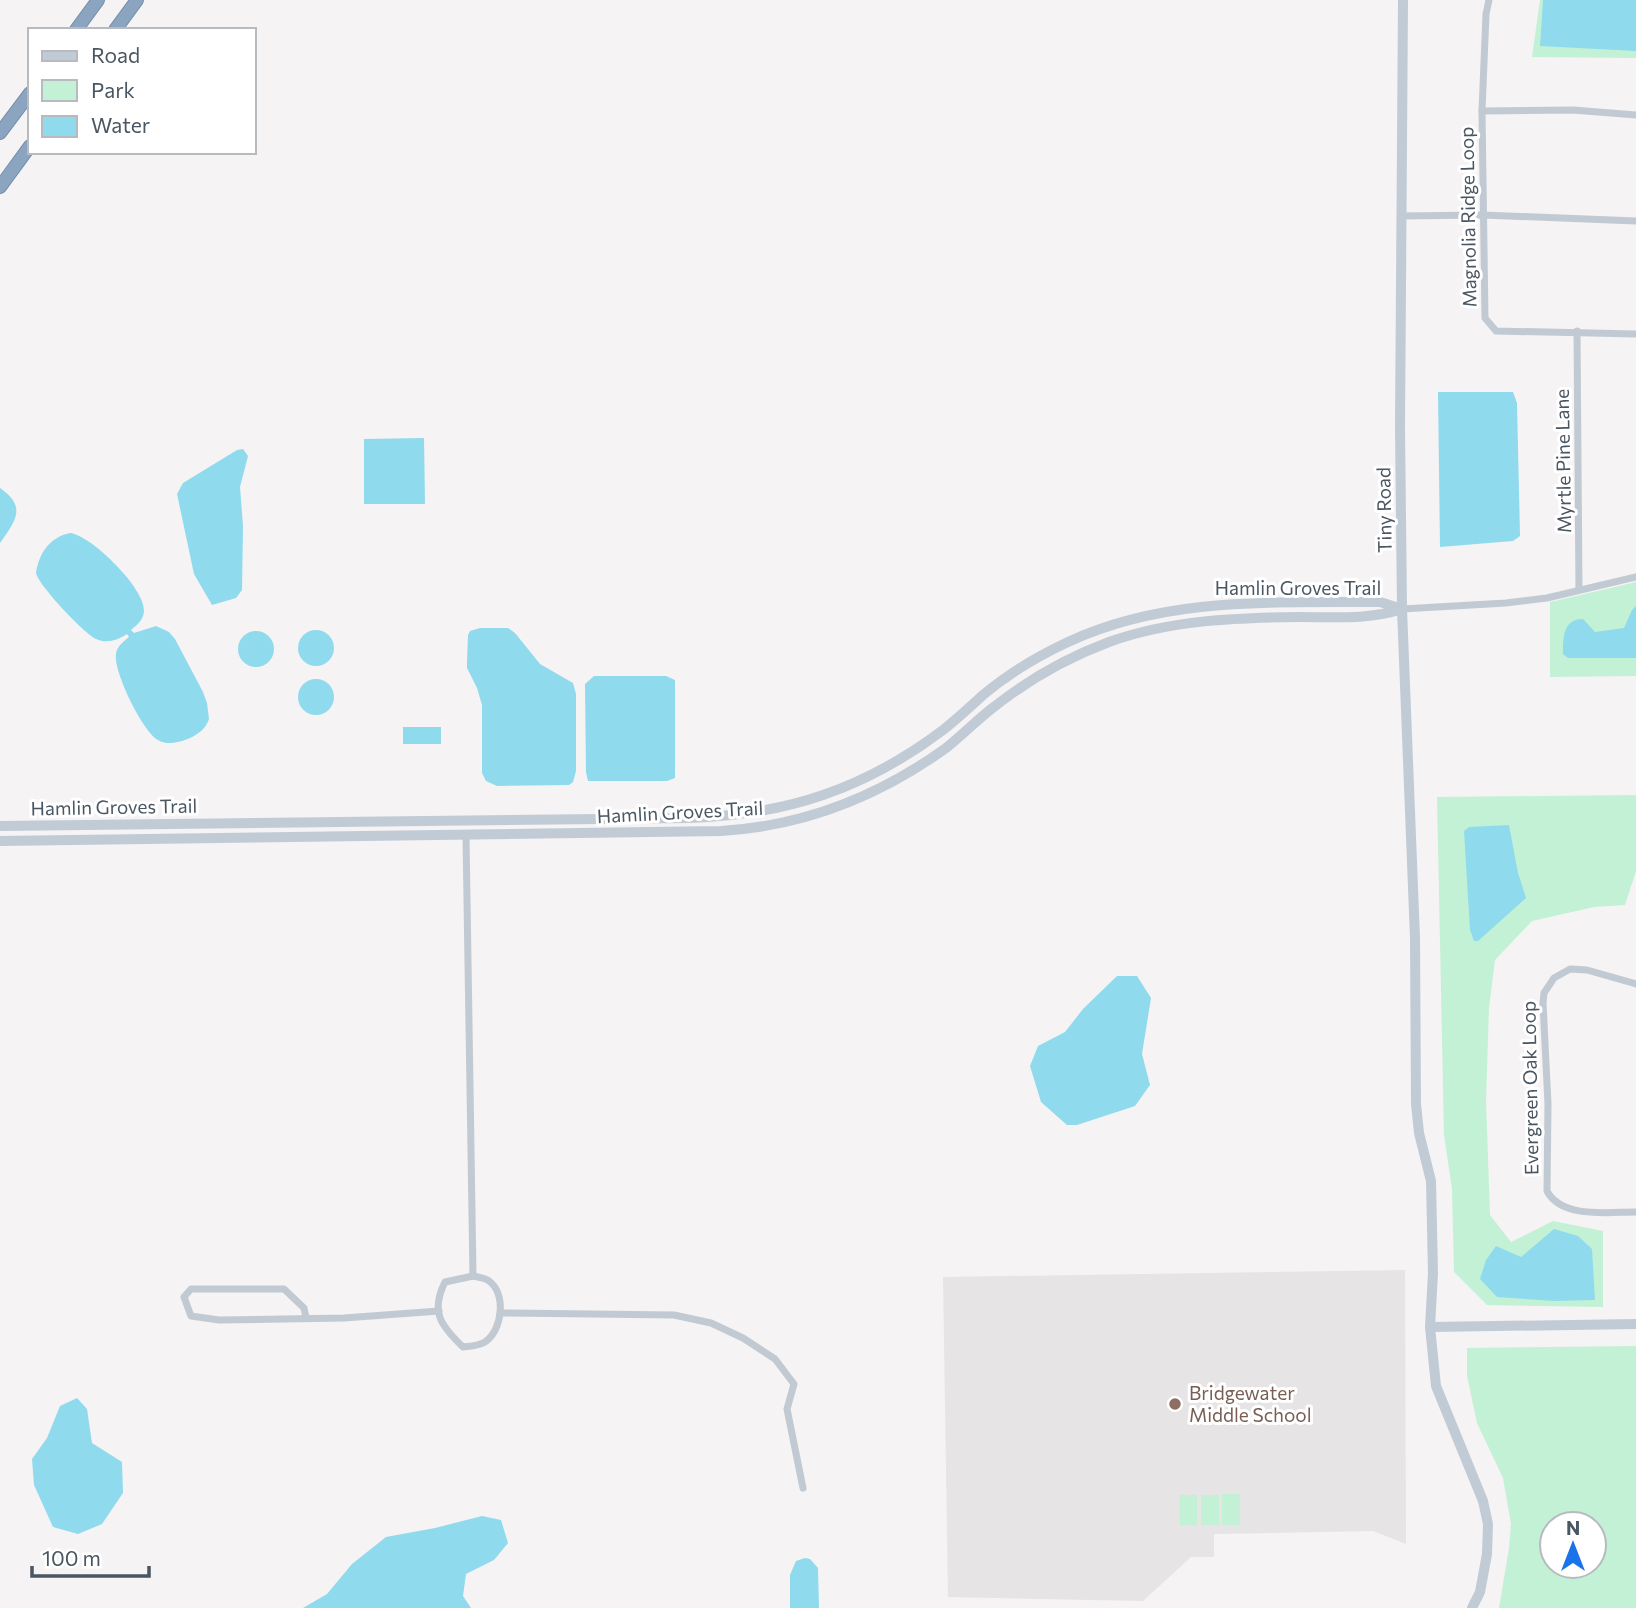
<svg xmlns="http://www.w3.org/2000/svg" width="1636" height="1608" viewBox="0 0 1636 1608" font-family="Commissioner,sans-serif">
<rect width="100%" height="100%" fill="#f5f3f3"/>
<polygon fill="#e6e4e5" points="1405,1270 1406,1544 1373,1531 1214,1534 1214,1557 1191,1557 1143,1601 948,1597 943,1277"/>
<g fill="#c3f1d5" fill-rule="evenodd">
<polygon points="1540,0 1636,0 1636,58 1532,57"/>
<polygon points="1636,582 1636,676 1550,677 1550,602"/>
<polygon points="1636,795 1636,871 1625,905 1594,907 1532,921 1495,960 1489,1008 1486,1101 1490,1215 1511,1242 1553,1221 1603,1231 1603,1307 1487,1305 1454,1272 1452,1189 1444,1135 1437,797"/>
<path d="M1636,1346v262h-137l10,-60 2,-24 -8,-46 -26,-55 -10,-47v-28zM1552,1524h42v42h-42z"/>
<polygon points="1240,1494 1240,1525 1222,1525 1222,1494"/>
<polygon points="1179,1495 1197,1495 1197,1525 1180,1525"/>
<rect x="1201" y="1495" width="18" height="30"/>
</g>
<g fill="#90daee">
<polygon points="1543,0 1636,0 1636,51 1540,46"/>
<polygon points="1438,392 1513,392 1517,403 1520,536 1513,541 1440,547"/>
<polygon points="424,438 425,504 364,504 364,439"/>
<polygon points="243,449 248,456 240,487 243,526 242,590 236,598 212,605 194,574 177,494 183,483 237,450"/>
<path d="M0,488c27,19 16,32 0,55z"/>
<path d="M70,533c21,2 77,57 74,79 -1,8 -7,13 -13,18l3,3 22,-7 13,6 6,7 28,53 4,11 2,16c-3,9 -10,15 -19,19 -9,4 -23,8 -32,2 -15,-8 -45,-69 -42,-86 1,-8 7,-12 13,-17l-2,-3c-9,6 -20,10 -31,5 -12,-6 -57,-53 -60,-66 3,-20 14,-36 34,-40z"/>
<path d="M1636,606v52h-68l-5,-4c0,-16 0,-35 20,-35l12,13 29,-4 8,-18z"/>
<polygon points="480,628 508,628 515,633 540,664 573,683 576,694 576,771 573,782 569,785 497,786 486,781 482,773 482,705 477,688 467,668 467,661 468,635 470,631"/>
<circle cx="316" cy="648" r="18"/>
<circle cx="256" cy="649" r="18"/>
<polygon points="594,676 666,676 675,680 675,778 667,781 588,781 586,772 585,684"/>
<circle cx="316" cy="697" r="18"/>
<rect x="403" y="727" width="38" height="17"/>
<polygon points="1509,825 1518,873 1526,898 1478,941 1474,941 1470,930 1464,831 1469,827"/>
<polygon points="1117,976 1137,976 1151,998 1142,1054 1150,1085 1135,1106 1077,1125 1067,1125 1041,1102 1030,1066 1038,1046 1065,1032 1083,1009"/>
<polygon points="1554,1229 1578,1236 1592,1249 1595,1300 1554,1301 1497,1297 1480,1279 1486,1260 1496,1246 1521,1257"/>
<polygon points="77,1398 87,1409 92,1443 122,1462 123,1493 102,1524 78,1534 53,1527 34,1485 32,1459 47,1438 60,1406"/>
<polygon points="482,1516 501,1520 508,1543 494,1560 466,1574 463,1596 471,1608 303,1608 327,1594 352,1564 386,1537 435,1528"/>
<polygon points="805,1558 810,1559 818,1568 819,1608 790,1608 790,1575 796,1561"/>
</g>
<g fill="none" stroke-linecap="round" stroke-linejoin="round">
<defs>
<g id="highway">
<polyline points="76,30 98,0"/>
<polyline points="115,30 137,0"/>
<polyline points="0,133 30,93"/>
<polyline points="0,187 30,146"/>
</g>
</defs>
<use href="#highway" stroke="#7690ad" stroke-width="14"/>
<g stroke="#c1cad2" stroke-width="7">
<polyline points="1489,0 1486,14 1482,111 1485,318 1496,331 1636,334"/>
<polyline points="1482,111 1573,110 1636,115"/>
<polyline points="1401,216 1483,215 1636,221"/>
<polyline points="1577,331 1579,590"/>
<polyline points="1402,609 1506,603 1547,598 1636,577"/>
<polyline points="466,836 473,1276"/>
<path d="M1636,984l-49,-14 -17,-1 -16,9 -10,15 -1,10 5,101 -1,87c15,28 61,21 89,21"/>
<path d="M473,1276c5,1 13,2 16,5 18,13 13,50 -4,61 -7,4 -14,4 -22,5 -22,-21 -33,-35 -18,-65z"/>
<polyline points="500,1313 674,1315 711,1323 743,1338 775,1359 794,1384 787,1409 803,1488"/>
<polyline points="306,1318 304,1308 284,1289 191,1289 184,1297 191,1316 219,1320 344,1318 439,1311"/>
</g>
<g stroke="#c1cbd6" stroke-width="10">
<polyline points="1403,0 1400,427 1402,609 1415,938 1416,1104 1419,1133 1431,1181 1433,1273 1430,1327 1436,1386 1483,1501 1488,1524 1487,1554 1480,1592 1472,1608"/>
<path d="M0,826l689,-8c97,-3 176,-29 254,-88 14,-11 27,-23 40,-35 25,-21 55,-39 85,-53 99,-46 206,-39 312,-40l22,7"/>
<path d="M0,841l721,-10c83,-5 157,-34 225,-83 15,-12 29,-26 44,-38 36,-29 76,-52 119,-68 61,-22 125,-24 189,-25 35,0 71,3 104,-8"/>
<polyline points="1430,1327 1636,1324"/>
</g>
<use href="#highway" stroke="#8ba5c1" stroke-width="12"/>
</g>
<circle fill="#8d6e63" stroke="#fff" stroke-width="2.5" cx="1175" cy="1404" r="7"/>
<g text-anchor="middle" stroke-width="6" stroke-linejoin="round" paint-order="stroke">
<g font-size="19" fill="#4a5661" stroke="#fff">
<text transform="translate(1468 217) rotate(-91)" y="7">Magnolia Ridge Loop</text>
<text transform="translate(1563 461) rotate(-91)" y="7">Myrtle Pine Lane</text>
<text transform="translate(1384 510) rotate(-91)" y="7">Tiny Road</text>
<text x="1298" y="595">Hamlin Groves Trail</text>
<text transform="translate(114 807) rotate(-1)" y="7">Hamlin Groves Trail</text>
<text transform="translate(680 812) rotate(-3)" y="7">Hamlin Groves Trail</text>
<text transform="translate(1530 1088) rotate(-91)" y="7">Evergreen Oak Loop</text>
</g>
<g font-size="19" fill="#785e54" stroke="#fff" text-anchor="start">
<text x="1189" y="1400">Bridgewater<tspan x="1189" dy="22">Middle School</tspan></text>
</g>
</g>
<rect x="28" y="28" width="228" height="126" fill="#ffffff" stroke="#b7bbc0" stroke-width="2"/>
<rect x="42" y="51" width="35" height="10" fill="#c1cbd6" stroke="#b7bbc0" stroke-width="2"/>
<text x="91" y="63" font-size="21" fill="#4a5661">Road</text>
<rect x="42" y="80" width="35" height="21" fill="#c3f1d5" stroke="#b7bbc0" stroke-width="2"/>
<text x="91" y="98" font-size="21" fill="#4a5661">Park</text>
<rect x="42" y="116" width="35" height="21" fill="#90daee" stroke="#b7bbc0" stroke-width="2"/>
<text x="91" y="133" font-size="21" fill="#4a5661">Water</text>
<g transform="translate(1573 1545)"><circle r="33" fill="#ffffff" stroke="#b7bbc0" stroke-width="2"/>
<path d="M0-5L12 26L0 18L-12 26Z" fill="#1a73e8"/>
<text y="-10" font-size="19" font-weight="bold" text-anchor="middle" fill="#4a5661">N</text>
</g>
<path d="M32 1566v10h117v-10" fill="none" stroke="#4a5661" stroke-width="3.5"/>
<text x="42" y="1566" font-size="21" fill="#4a5661" stroke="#ffffff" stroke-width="5" paint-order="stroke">100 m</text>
</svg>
